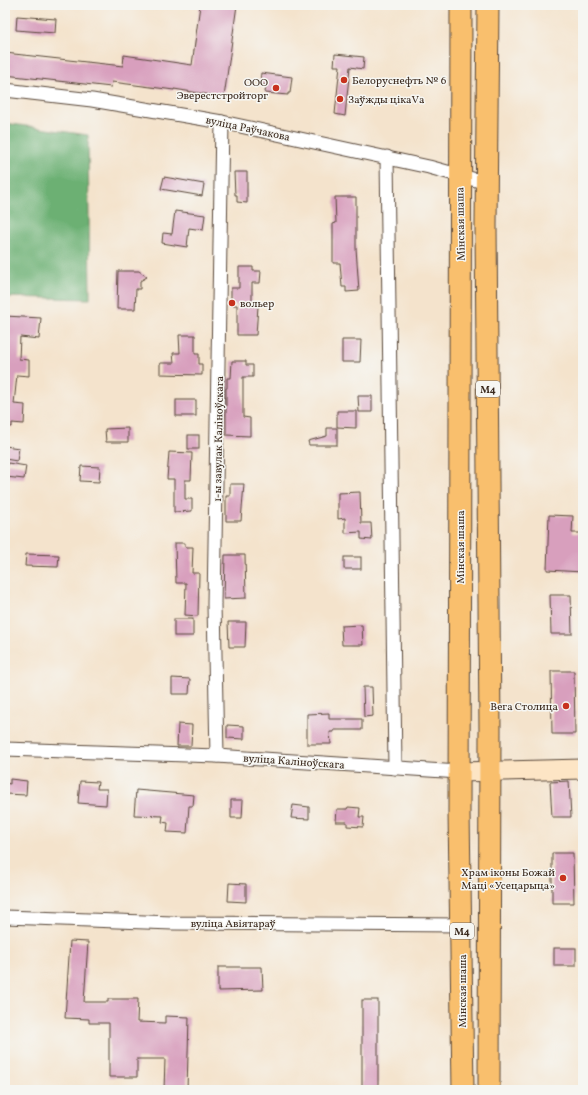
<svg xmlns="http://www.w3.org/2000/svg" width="588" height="1095" viewBox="0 0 588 1095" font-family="Vollkorn,serif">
<rect width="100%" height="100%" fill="#f6f6f2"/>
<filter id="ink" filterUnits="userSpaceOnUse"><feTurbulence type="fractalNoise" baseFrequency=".025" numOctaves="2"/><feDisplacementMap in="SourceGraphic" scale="8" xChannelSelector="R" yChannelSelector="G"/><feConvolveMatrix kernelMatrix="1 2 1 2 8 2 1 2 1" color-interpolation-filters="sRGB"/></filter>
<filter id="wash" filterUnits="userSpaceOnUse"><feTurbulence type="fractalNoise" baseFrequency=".012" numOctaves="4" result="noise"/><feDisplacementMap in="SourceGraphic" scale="16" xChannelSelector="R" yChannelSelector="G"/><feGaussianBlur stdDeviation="0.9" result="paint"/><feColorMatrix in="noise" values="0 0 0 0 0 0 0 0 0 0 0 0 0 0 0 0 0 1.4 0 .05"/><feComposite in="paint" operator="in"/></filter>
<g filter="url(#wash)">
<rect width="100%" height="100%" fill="#f4e3cc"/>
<polygon fill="#6cb073" stroke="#546d48" points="5,123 88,135 90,299 5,297"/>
<g id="blocks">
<g fill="#d89fbd">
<polygon points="200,5 237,5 224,97 174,89 174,90 112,82 111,87 5,75 5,53 123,66 124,55 192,65"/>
<polygon points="17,16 56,19 55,33 16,30"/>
<polygon points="335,54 364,57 363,69 350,67 345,116 335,114 340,66 334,66"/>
<polygon points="261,73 292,77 290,93 288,93 288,95 265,93 266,85 260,84"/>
<polygon points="234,172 247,172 247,203 237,202 237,195 235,195"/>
<polygon points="164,177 204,184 202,196 161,189"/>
<polygon points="335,197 356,197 356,248 359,291 346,292 346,287 342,287 340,263 333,263 333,224 336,223"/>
<polygon points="175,211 205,215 203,230 189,228 187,247 162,243 163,233 172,234"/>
<polygon points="239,267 253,267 253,271 261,271 260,283 252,283 252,306 258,306 256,335 237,335 237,305 231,305 231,288 239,288"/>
<polygon points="118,271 139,271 147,277 140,281 140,289 136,289 135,309 117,309"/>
<polygon points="5,316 41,318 39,339 20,337 19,359 29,360 29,376 17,375 14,404 25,405 24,424 12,423 12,427 5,426"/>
<polygon points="179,335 195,335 195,354 199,354 199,364 202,364 202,375 160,374 160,363 174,363 173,353 180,353"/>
<polygon points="342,340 361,340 360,362 342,362"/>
<polygon points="232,361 246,361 246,365 253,365 253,377 243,377 243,417 250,418 250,436 226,435 226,388 227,388 227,378 231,378"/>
<polygon points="358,396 372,396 372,412 359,412"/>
<rect x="176" y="400" width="20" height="16"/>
<polygon points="337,411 356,411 356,428 337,427"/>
<polygon points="128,428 128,442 106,442 105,429"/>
<polygon points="327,428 337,428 337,445 309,445 308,441 327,436"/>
<rect x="188" y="435" width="11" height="14"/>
<polygon points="5,446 19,448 17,461 5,459"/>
<polygon points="169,452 192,453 191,480 185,480 185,499 192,499 192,511 174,512 174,479 167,479"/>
<polygon points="8,463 26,466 24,479 6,477"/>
<polygon points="81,466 100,467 99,482 80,481"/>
<polygon points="230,484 244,484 241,521 226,521 226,496 230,496"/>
<polygon points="360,492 361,523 371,523 372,540 361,539 361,532 345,533 345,518 338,519 338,493"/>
<polygon points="549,515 573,516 572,533 583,533 583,572 547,570"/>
<polygon points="175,543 185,543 185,547 193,547 192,573 199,573 198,616 185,615 186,583 176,583"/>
<polygon points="26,554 59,555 58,567 25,566"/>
<polygon points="225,555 245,555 246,598 224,599"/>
<rect x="344" y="557" width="17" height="12"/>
<polygon points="550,595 571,595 572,634 551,634"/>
<rect x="174" y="619" width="19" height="17"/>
<polygon points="228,622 246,622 245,647 229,647"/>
<polygon points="362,625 363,645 342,645 341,626"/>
<polygon points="551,671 574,671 575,734 552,734"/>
<polygon points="172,678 190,679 189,694 172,694"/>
<polygon points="363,687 372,687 373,716 364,717"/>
<polygon points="329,713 329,719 362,719 362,730 334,730 334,732 330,732 331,744 307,744 307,714"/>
<polygon points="178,724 192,725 191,746 177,746"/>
<polygon points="227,725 244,726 244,739 227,738"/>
<polygon points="10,779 27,781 26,795 5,794 5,783 10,784"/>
<polygon points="80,781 98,782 97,789 107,789 106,805 78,803"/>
<polygon points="569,781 571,817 552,817 550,782"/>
<polygon points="136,790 194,795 193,806 189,806 187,833 167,832 168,823 162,822 163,816 134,815"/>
<polygon points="231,800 243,800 242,818 231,818"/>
<polygon points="293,805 309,807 309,819 291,818"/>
<polygon points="348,807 360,808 359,817 364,817 363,827 347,826 347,822 336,822 337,809 347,809"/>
<polygon points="552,853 573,853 574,903 552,903"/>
<polygon points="229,883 246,884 246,902 228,901"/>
<polygon points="70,941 88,942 84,1002 108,1002 108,999 138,999 137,1022 165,1023 165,1016 189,1017 187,1090 164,1090 165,1059 137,1059 137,1077 109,1077 109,1023 89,1023 89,1019 65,1018"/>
<rect x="554" y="948" width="22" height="18"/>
<polygon points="218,967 262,967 263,990 218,991"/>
<rect x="362" y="1000" width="16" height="90"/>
</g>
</g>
</g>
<g filter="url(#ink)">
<use href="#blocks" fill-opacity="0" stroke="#574638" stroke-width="1"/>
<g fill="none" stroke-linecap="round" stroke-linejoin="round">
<defs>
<g id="minor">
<polyline points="5,90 92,100 222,122 429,167 487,183"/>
<polyline points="387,157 395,768"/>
<polyline points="5,749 217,756 459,772"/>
<polyline points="217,756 214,604 222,122"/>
<polyline points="5,917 173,923 462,925"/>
</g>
<polyline id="secondary" points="459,772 583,769"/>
<g id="primary">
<polyline points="461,5 459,812 463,1090"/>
<polyline points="488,5 486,225 490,730 489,1090"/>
</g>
</defs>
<use href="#minor" stroke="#574638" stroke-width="15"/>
<use href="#secondary" stroke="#574638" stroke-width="21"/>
<use href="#primary" stroke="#574638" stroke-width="23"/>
<use href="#minor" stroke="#fff" stroke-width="13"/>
<use href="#secondary" stroke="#fde5c5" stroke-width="19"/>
<use href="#primary" stroke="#f9bf6d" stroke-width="21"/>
</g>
</g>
<g fill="#c8321e" stroke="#f6f6f2" stroke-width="1.5">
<circle cx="344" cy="80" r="4"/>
<circle cx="276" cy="88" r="4"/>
<circle cx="340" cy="99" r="4"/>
<circle cx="232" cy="303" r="4"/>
<circle cx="566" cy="706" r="4"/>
<circle cx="563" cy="878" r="4"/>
</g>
<g text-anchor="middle" stroke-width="3" stroke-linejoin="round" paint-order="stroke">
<g fill="#f6f6f2" stroke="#73675e" stroke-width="1">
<rect x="476" y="381" width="24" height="16" rx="3"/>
<rect x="450" y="923" width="24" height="16" rx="3"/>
</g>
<g font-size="10" font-weight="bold" fill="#3b2a1e">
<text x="488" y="393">М4</text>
<text x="462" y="935">М4</text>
</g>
<g font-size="11" fill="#3b2a1e" stroke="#f6f6f2" text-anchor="start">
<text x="352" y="84">Белоруснефть № 6</text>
<text x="268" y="86" text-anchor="end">ООО<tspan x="268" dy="13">Эверестстройторг</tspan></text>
<text x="348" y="103">Заўжды цікаVа</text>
<text x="240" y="307">вольер</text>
<text x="558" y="710" text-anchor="end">Вега Столица</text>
<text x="555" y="876" text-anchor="end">Храм іконы Божай<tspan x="555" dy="13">Маці «Усецарыца»</tspan></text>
</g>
<g font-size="11" fill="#3b2a1e" stroke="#f6f6f2">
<text transform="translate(248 128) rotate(12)" y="4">вуліца Раўчакова</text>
<text transform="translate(460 224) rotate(-91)" y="4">Мінская шаша</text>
<text transform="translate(218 439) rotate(-89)" y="4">1-ы завулак Каліноўскага</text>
<text transform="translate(460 547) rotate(-90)" y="4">Мінская шаша</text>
<text transform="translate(294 761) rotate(4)" y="4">вуліца Каліноўскага</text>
<text x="233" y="927">вуліца Авіятараў</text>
<text transform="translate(462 991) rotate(-90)" y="4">Мінская шаша</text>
</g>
</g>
<rect width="588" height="1095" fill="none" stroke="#f6f6f2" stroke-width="20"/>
</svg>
